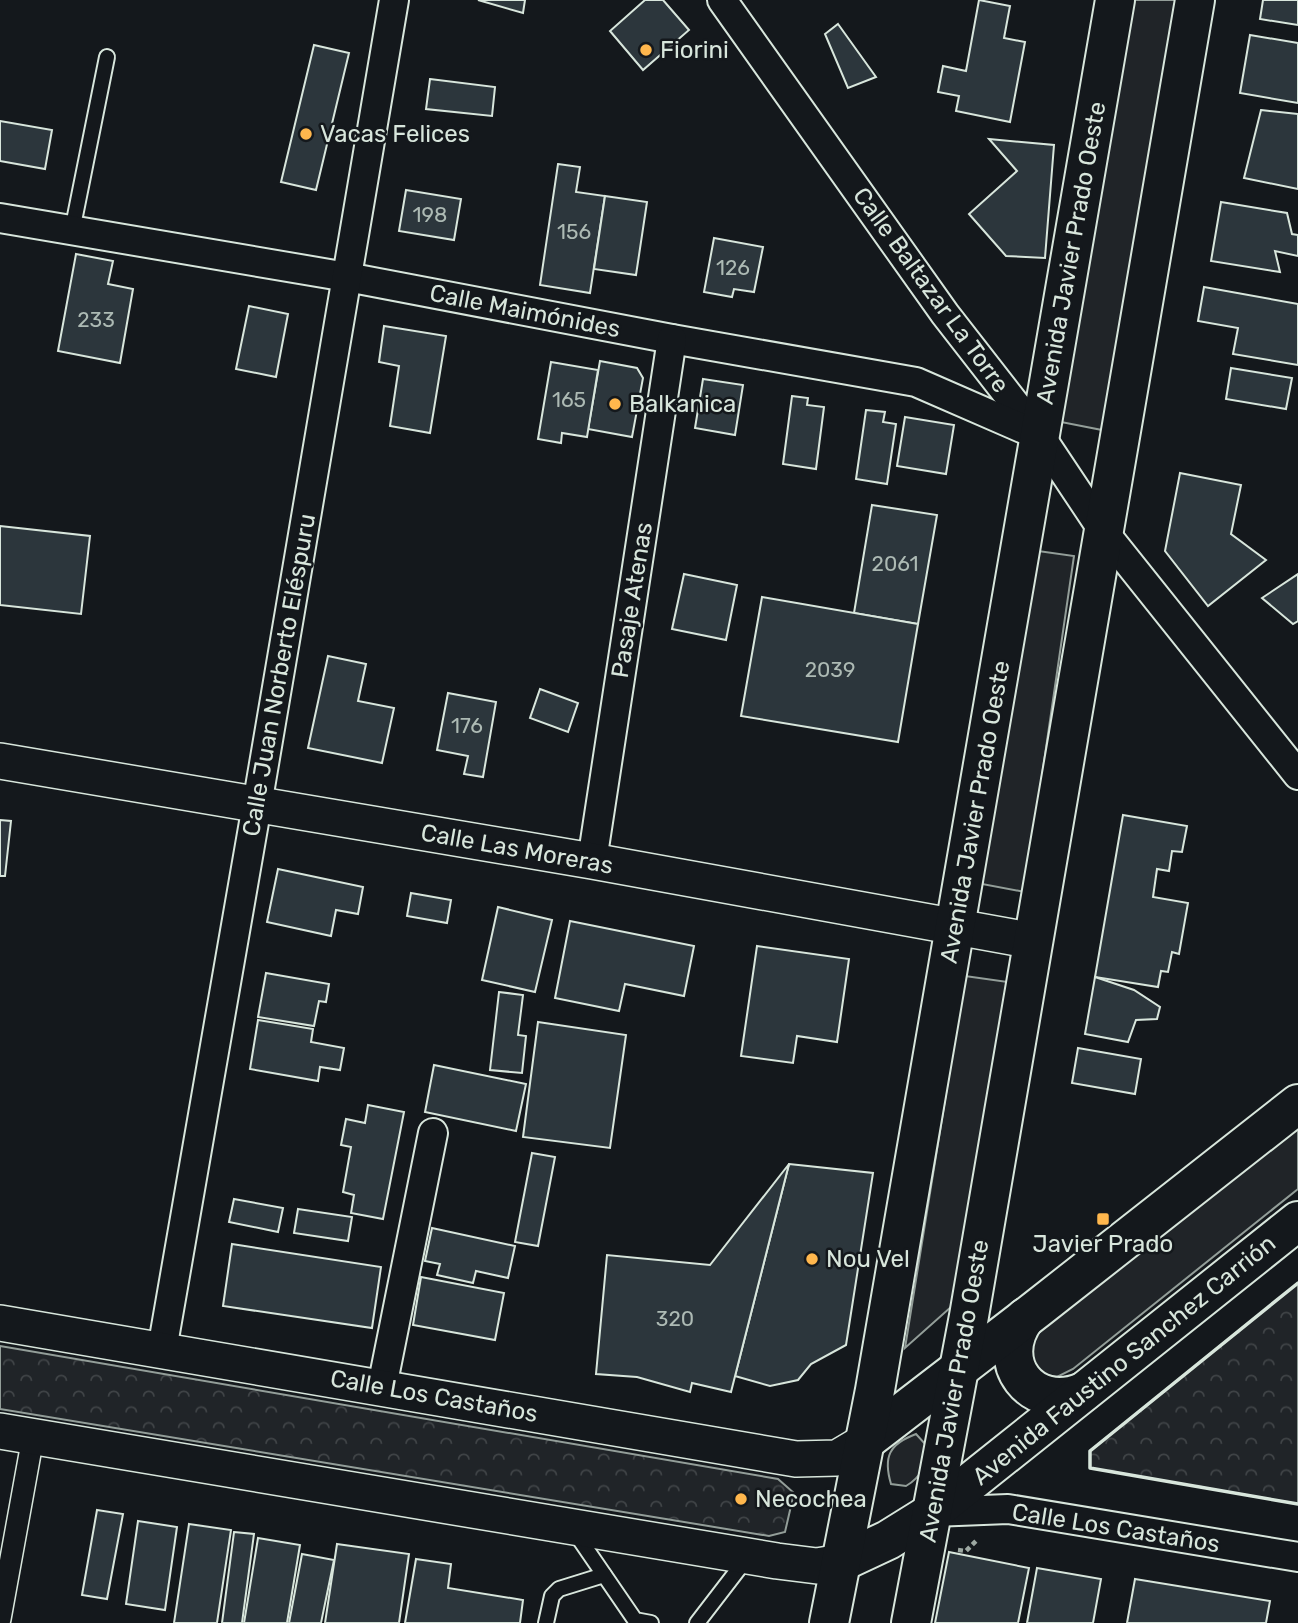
<svg xmlns="http://www.w3.org/2000/svg" width="1298" height="1623" viewBox="0 0 1298 1623" font-family="Rubik,sans-serif">
<defs>
<pattern id="forest-crowns" width="20" height="18" patternUnits="userSpaceOnUse" patternTransform="scale(1.75)"><rect width="20" height="18" fill="#202428"/><path d="M2 6a3 3 0 1 1 6 0M12 15a3 3 0 1 1 6 0" fill="none" stroke="#404447"/></pattern>
</defs>
<rect width="100%" height="100%" fill="#14181c"/>
<g fill="#202428" stroke="#939e99" stroke-width="2">
<polygon points="1134,0 1176,0 1102,430 1061,422"/>
<polygon points="1031,550 1074,556 1025,892 982,884"/>
<polygon points="965,976 1015,983 951,1307 905,1348"/>
<polygon points="1298,1126 1298,1189 1073,1369 1053,1379 1032,1371 1025,1352 1035,1334"/>
<path d="M916,1434l11,12c-2,19 -4,30 -21,40l-15,-2c-8,-27 -2,-40 25,-50z"/>
</g>
<g fill="url(#forest-crowns)" stroke="#939e99" stroke-width="2">
<polygon points="1298,1283 1298,1504 1090,1468 1090,1451"/>
<polygon points="0,1346 778,1479 794,1493 785,1532 769,1536 0,1409"/>
</g>
<g fill="#2c363c" stroke="#d8e6dc" stroke-width="2">
<polygon points="478,0 525,0 523,13"/>
<polygon points="645,0 663,0 689,30 643,70 610,31"/>
<polygon points="979,0 1010,6 1004,38 1025,42 1010,122 956,111 959,96 938,92 943,66 966,71"/>
<polygon points="1263,0 1298,0 1298,25 1260,19"/>
<polygon points="838,24 876,77 848,88 825,34"/>
<polygon points="1250,35 1298,43 1298,103 1240,93"/>
<polygon points="314,45 349,53 316,190 281,182"/>
<polygon points="430,79 495,87 492,116 426,109"/>
<polygon points="1261,110 1298,114 1298,189 1244,178"/>
<polygon points="0,121 52,130 45,169 0,161"/>
<polygon points="989,139 1054,145 1045,258 1006,256 969,214 1017,171"/>
<polygon points="558,164 580,167 576,192 605,196 590,293 540,285"/>
<polygon points="406,190 461,199 454,240 399,231"/>
<polygon points="605,196 647,202 636,275 594,269"/>
<polygon points="1221,202 1287,213 1292,234 1298,235 1298,256 1275,251 1280,272 1211,261"/>
<polygon points="714,238 763,247 754,292 734,289 732,297 704,292"/>
<polygon points="76,254 113,261 108,284 133,289 120,363 58,351"/>
<polygon points="1204,287 1298,304 1298,365 1233,354 1238,328 1198,321"/>
<polygon points="249,306 288,314 276,377 236,369"/>
<polygon points="384,326 446,336 430,433 390,426 399,366 379,362"/>
<polygon points="600,361 637,368 643,378 632,437 588,429"/>
<polygon points="551,362 598,370 587,437 562,433 561,443 538,439"/>
<polygon points="1231,368 1292,378 1286,409 1226,399"/>
<polygon points="703,379 743,385 735,435 695,428"/>
<polygon points="792,396 808,398 807,405 824,407 816,469 783,464"/>
<polygon points="866,410 885,412 883,422 896,424 887,484 856,479"/>
<polygon points="905,417 954,425 946,474 897,466"/>
<polygon points="1180,473 1241,485 1231,534 1266,560 1208,606 1165,551"/>
<polygon points="872,505 937,515 918,624 854,613"/>
<polygon points="0,526 90,536 81,614 0,605"/>
<polygon points="684,574 737,585 726,640 672,629"/>
<polygon points="1298,574 1298,621 1293,624 1262,598"/>
<polygon points="762,597 918,624 898,742 741,716"/>
<polygon points="328,656 366,664 358,701 394,708 382,763 308,748"/>
<polygon points="540,689 578,703 568,732 530,718"/>
<polygon points="448,693 496,702 483,777 464,774 468,756 437,750"/>
<polygon points="1123,815 1187,826 1182,852 1172,851 1169,871 1157,869 1153,897 1188,903 1179,954 1172,952 1168,972 1161,971 1158,987 1095,977"/>
<polygon points="0,820 11,821 5,876 0,876"/>
<polygon points="278,869 363,887 358,914 336,910 331,936 267,922"/>
<polygon points="411,893 451,900 447,923 407,916"/>
<polygon points="498,907 552,920 535,992 482,980"/>
<polygon points="570,921 694,946 684,996 625,984 619,1011 555,998"/>
<polygon points="757,946 849,959 837,1042 797,1036 793,1063 741,1056"/>
<polygon points="266,973 329,984 326,1002 319,1001 314,1026 258,1017"/>
<polygon points="1095,977 1134,990 1160,1007 1157,1019 1136,1020 1128,1042 1085,1034"/>
<polygon points="499,992 523,995 518,1035 526,1036 522,1073 490,1070"/>
<polygon points="258,1020 313,1029 311,1042 344,1048 340,1070 320,1067 318,1081 250,1069"/>
<polygon points="538,1022 626,1035 610,1148 523,1137"/>
<polygon points="1078,1048 1141,1059 1135,1094 1072,1083"/>
<polygon points="434,1065 526,1084 516,1131 425,1112"/>
<polygon points="368,1105 404,1112 383,1219 351,1213 354,1195 343,1192 351,1147 341,1145 346,1119 365,1123"/>
<polygon points="532,1153 555,1157 538,1246 515,1242"/>
<polygon points="789,1164 873,1173 846,1345 811,1364 798,1380 770,1386 735,1376"/>
<polygon points="789,1164 731,1392 692,1383 690,1392 637,1377 596,1374 607,1255 710,1265"/>
<polygon points="234,1199 283,1208 278,1232 229,1222"/>
<polygon points="298,1209 352,1217 348,1241 294,1233"/>
<polygon points="432,1228 515,1246 508,1278 476,1271 473,1283 437,1275 440,1264 425,1261"/>
<polygon points="232,1244 381,1267 372,1328 223,1306"/>
<polygon points="421,1277 504,1293 495,1340 413,1325"/>
<polygon points="97,1510 123,1514 107,1599 82,1595"/>
<polygon points="138,1521 177,1527 165,1610 126,1604"/>
<polygon points="189,1524 231,1530 217,1623 174,1623"/>
<polygon points="234,1532 254,1534 242,1623 222,1623"/>
<polygon points="258,1538 300,1545 287,1623 244,1623"/>
<polygon points="337,1544 409,1554 399,1623 325,1623"/>
<polygon points="949,1552 1029,1568 1018,1623 935,1623"/>
<polygon points="302,1554 334,1560 321,1623 289,1623"/>
<polygon points="416,1559 451,1564 448,1588 523,1600 520,1623 405,1623"/>
<polygon points="1037,1568 1101,1579 1093,1623 1027,1623"/>
<polygon points="1135,1579 1270,1601 1266,1623 1127,1623"/>
</g>
<g fill="none" stroke-linecap="round" stroke-linejoin="round">
<defs>
<g id="service">
<polyline points="72,231 107,57"/>
<polyline points="574,1531 635,1620 651,1623"/>
<polyline points="546,1623 552,1596 559,1589 604,1575"/>
<polyline points="697,1623 747,1558"/>
</g>
<polyline id="pedestrian" points="0,1619 33,1437"/>
<g id="minor">
<polyline points="722,0 945,314 1040,436 1104,532 1298,775"/>
<polyline points="0,218 347,277 672,339 916,382 1040,436"/>
<polyline points="592,861 672,339"/>
<polyline points="162,1350 257,805 394,0"/>
<polyline points="382,1387 433,1133"/>
<polyline points="933,1512 1008,1509 1298,1557"/>
</g>
<g id="tertiary">
<polyline points="0,761 592,861 1034,941"/>
<polyline points="0,1323 796,1459 837,1458 864,1442"/>
<polyline points="0,1431 777,1561 817,1566 841,1562"/>
</g>
<g id="primary">
<path d="M1025,1318c-32,44 6,95 58,74"/>
<polyline points="864,1442 1037,1309 1298,1104"/>
<polyline points="841,1562 888,1540 933,1512 1298,1221"/>
<polyline points="829,1623 875,1390 1115,0"/>
<polyline points="911,1623 969,1316 1195,0"/>
</g>
</defs>
<use href="#service" stroke="#d8e6dc" stroke-width="18"/>
<use href="#pedestrian" stroke="#d8e6dc" stroke-width="24"/>
<use href="#minor" stroke="#d8e6dc" stroke-width="32"/>
<use href="#tertiary" stroke="#d8e6dc" stroke-width="38"/>
<use href="#primary" stroke="#d8e6dc" stroke-width="42"/>
<polyline stroke="#9da8a2" stroke-width="4.5" stroke-dasharray="5 3.5" stroke-linecap="butt" points="958,1550 966,1551 976,1541"/>
<use href="#service" stroke="#14181c" stroke-width="14"/>
<use href="#pedestrian" stroke="#14181c" stroke-width="21"/>
<use href="#minor" stroke="#14181c" stroke-width="28"/>
<use href="#tertiary" stroke="#14181c" stroke-width="35"/>
<use href="#primary" stroke="#14181c" stroke-width="38"/>
<polyline stroke="#d8e6dc" stroke-width="3.5" points="1298,1283 1090,1451 1090,1468 1298,1504"/>
</g>
<g fill="#ffb74d" stroke="#14181c" stroke-width="2.5">
<circle cx="646" cy="50" r="7"/>
<circle cx="306" cy="134" r="7"/>
<circle cx="615" cy="404" r="7"/>
<rect x="1096" y="1212" width="14" height="14" rx="3.5"/>
<circle cx="812" cy="1259" r="7"/>
<circle cx="741" cy="1499" r="7"/>
</g>
<g text-anchor="middle" stroke-width="5" stroke-linejoin="round" paint-order="stroke">
<g font-size="21" fill="#adbab4">
<text x="430" y="222">198</text>
<text x="574" y="239">156</text>
<text x="733" y="275">126</text>
<text x="96" y="327">233</text>
<text x="569" y="407">165</text>
<text x="895" y="571">2061</text>
<text x="830" y="677">2039</text>
<text x="467" y="733">176</text>
<text x="675" y="1326">320</text>
</g>
<g font-size="24" fill="#d8e6dc" stroke="#14181c" text-anchor="start">
<text x="660" y="58">Fiorini</text>
<text x="320" y="142">Vacas Felices</text>
<text x="629" y="412">Balkanica</text>
<text x="1103" y="1252" text-anchor="middle">Javier Prado</text>
<text x="826" y="1267">Nou Vel</text>
<text x="755" y="1507">Necochea</text>
</g>
<g font-size="24" fill="#d8e6dc" stroke="#14181c">
<text transform="translate(1071 253) rotate(-80)" y="8">Avenida Javier Prado Oeste</text>
<text transform="translate(931 290) rotate(54)" y="8">Calle Baltazar La Torre</text>
<text transform="translate(525 311) rotate(11)" y="8">Calle Maimónides</text>
<text transform="translate(632 600) rotate(-81)" y="8">Pasaje Atenas</text>
<text transform="translate(279 675) rotate(-80)" y="8">Calle Juan Norberto Eléspuru</text>
<text transform="translate(975 812) rotate(-80)" y="8">Avenida Javier Prado Oeste</text>
<text transform="translate(517 849) rotate(10)" y="8">Calle Las Moreras</text>
<text transform="translate(1124 1360) rotate(-39)" y="8">Avenida Faustino Sanchez Carrión</text>
<text transform="translate(954 1391) rotate(-80)" y="8">Avenida Javier Prado Oeste</text>
<text transform="translate(434 1396) rotate(10)" y="8">Calle Los Castaños</text>
<text transform="translate(1116 1528) rotate(9)" y="8">Calle Los Castaños</text>
</g>
</g>
</svg>
